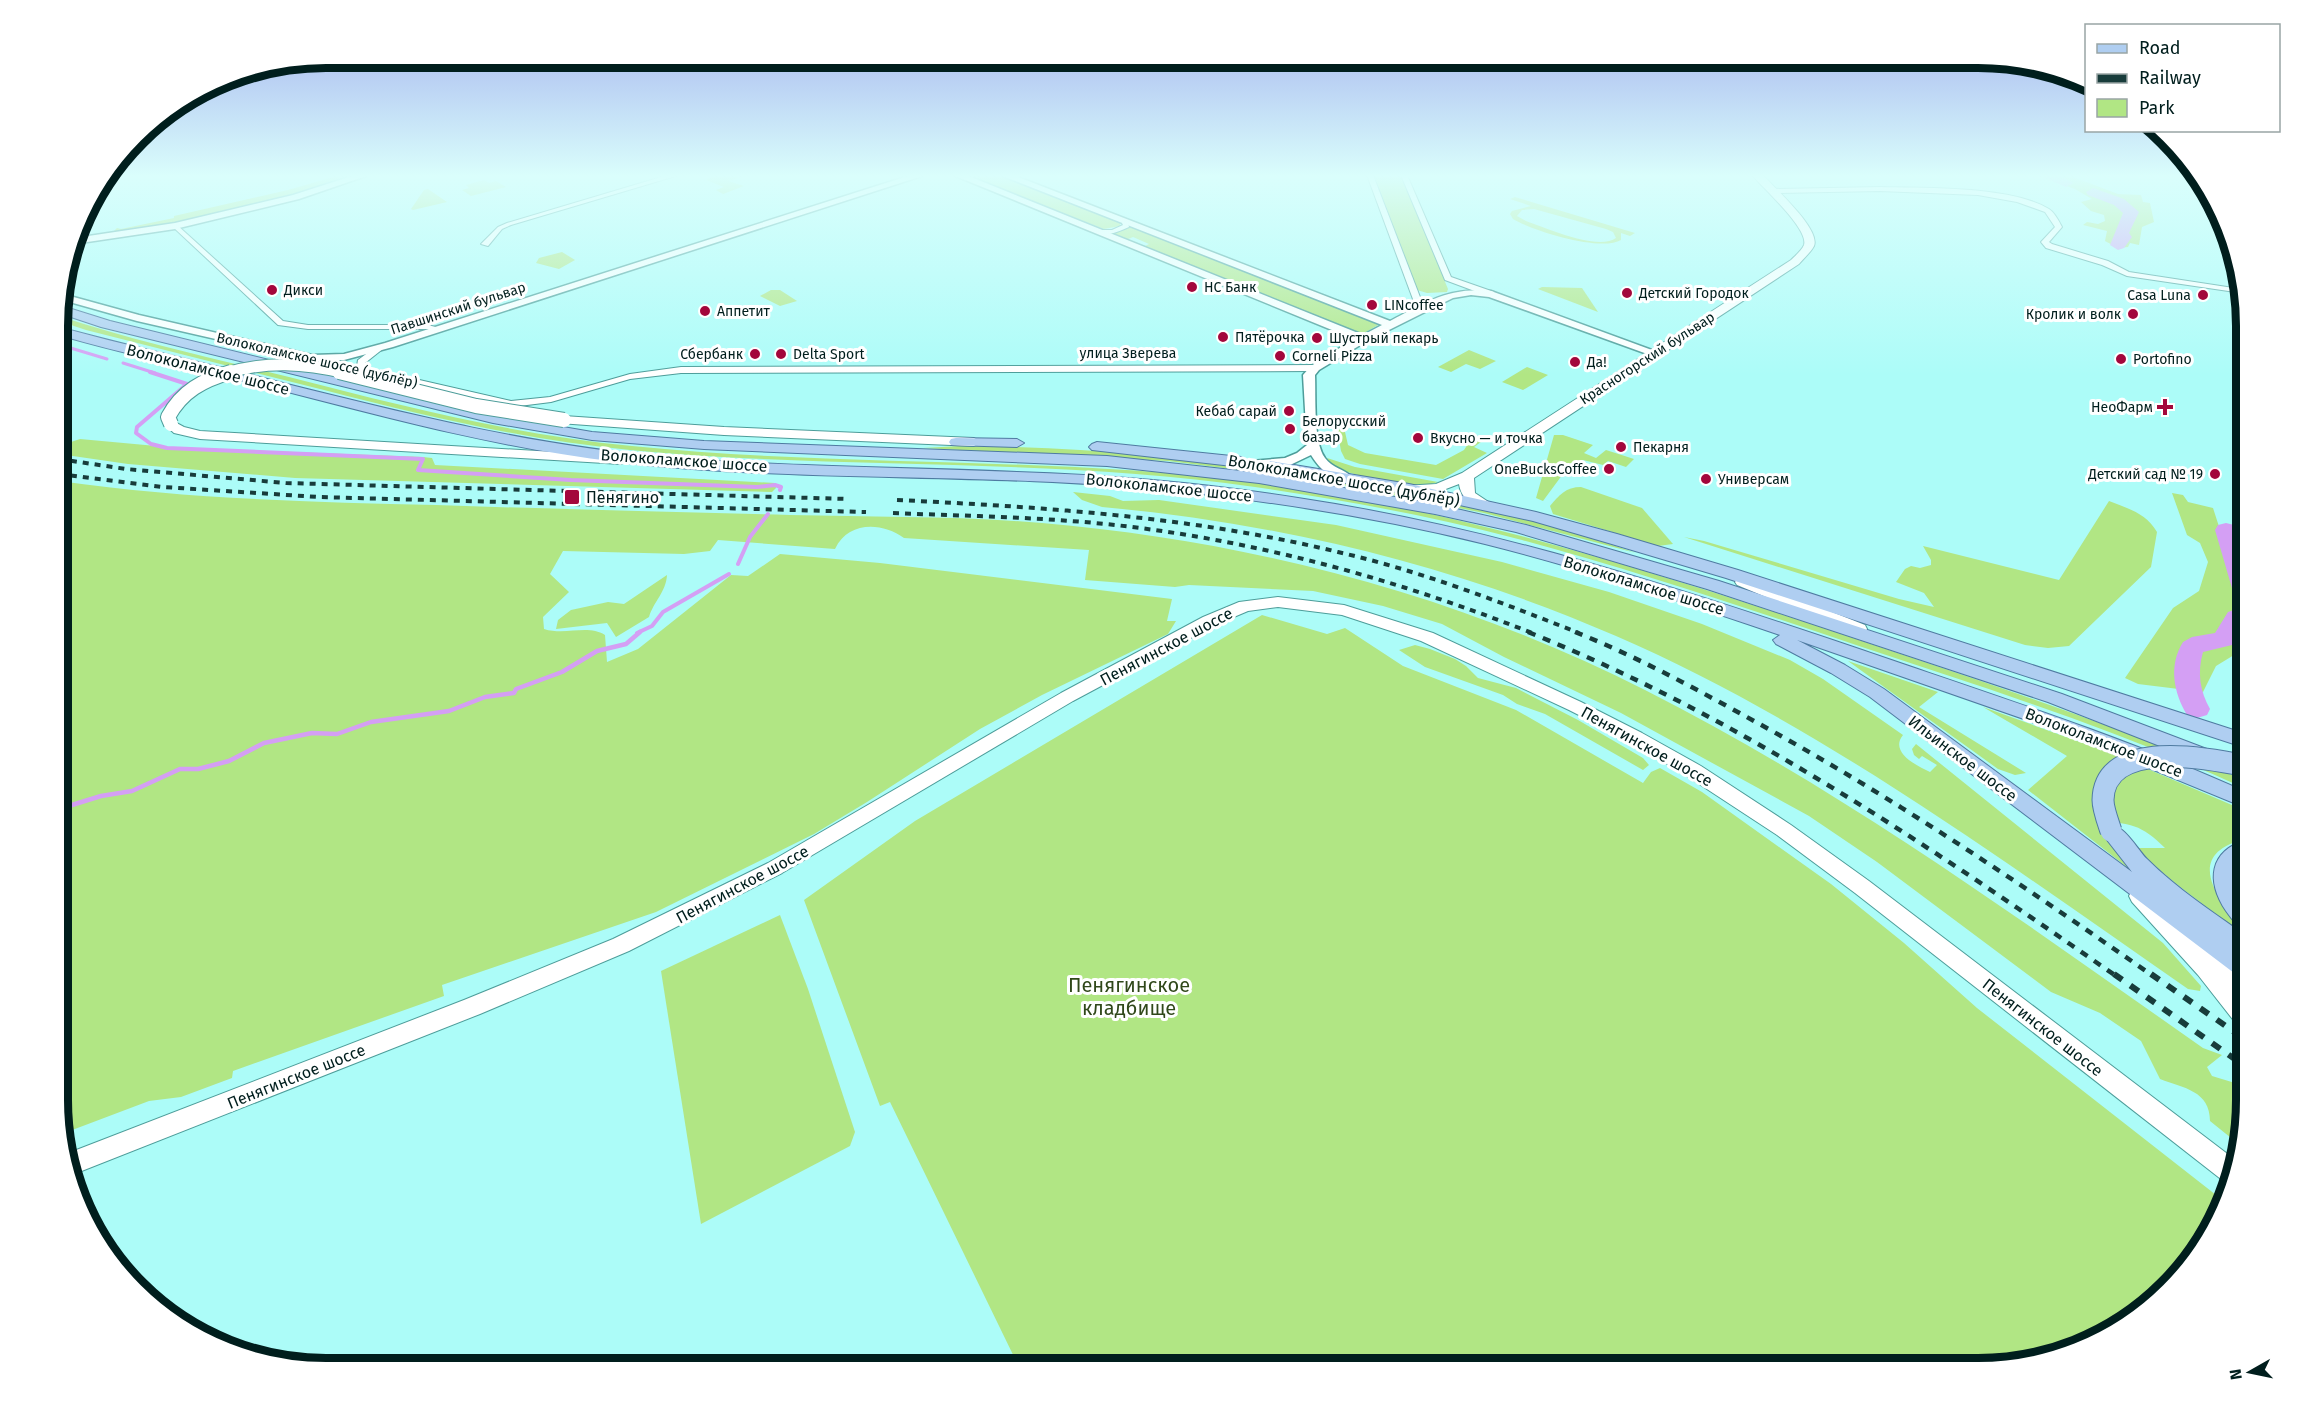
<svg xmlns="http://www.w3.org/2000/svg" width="2304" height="1426" viewBox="0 0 2304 1426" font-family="'Fira Sans',sans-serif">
<rect width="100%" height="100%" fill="#acfcf8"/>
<g fill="#b1e684" fill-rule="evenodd">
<polygon points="340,175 348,175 320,185 322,187 192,220 118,233 113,232 117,228 121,229 174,218 174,216 288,190"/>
<polygon points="716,175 739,175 742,177 728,181 744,186 723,194 716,190 724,187 706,180"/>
<polygon points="963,175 1000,175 1120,223 1120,226 1104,229"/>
<polygon points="1374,175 1401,175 1448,289 1447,292 1427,293 1417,290"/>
<polygon points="2036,175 2068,175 2118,194 2141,195 2143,202 2150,203 2154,222 2142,227 2139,245 2130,243 2128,247 2118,248 2105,241 2107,231 2083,225 2087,222 2098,224 2105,221 2104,215 2091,211 2081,202 2092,199 2075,189"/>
<polygon points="484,180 489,183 496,181 506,187 471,196 462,190 469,188 466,185"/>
<polygon points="428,189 447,202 413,210 411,209 424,190"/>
<path d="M1515,197l120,36 -5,3 -9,-3v7c-20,12 -88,-9 -108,-21l-3,-5 2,-3 19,-5 -21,-7zM1534,209l72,20 7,3 3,6c-18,13 -70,-10 -90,-17l-9,-5 5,-6z"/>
<polygon points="1131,227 1372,320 1378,325 1366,332 1355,332 1143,247 1149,244 1133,237 1126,240 1111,234"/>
<polygon points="562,252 575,260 559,269 536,263 539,258"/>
<polygon points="1542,287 1582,288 1598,312 1538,289"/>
<polygon points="771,290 780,290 797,301 780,306 760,296"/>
<path d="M59,316c75,25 153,42 230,61 113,29 226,58 343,69 206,21 414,10 621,36 199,26 389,86 579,149 140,47 279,92 414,150v8c-125,-58 -257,-100 -387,-143 -113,-38 -226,-76 -341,-107 -87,-23 -175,-39 -263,-52 -207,-30 -417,-17 -625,-37 -104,-10 -205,-34 -306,-60 -80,-20 -159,-40 -238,-60l-27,-9z"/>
<polygon points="1469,350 1496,361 1480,369 1466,364 1451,372 1438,367"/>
<polygon points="1527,367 1548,375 1523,390 1502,382"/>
<polygon points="1337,428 1345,432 1348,445 1365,453 1436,465 1464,450 1472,438 1485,439 1474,447 1487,453 1443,479 1360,464 1345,459 1341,451"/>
<polygon points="1554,435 1563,435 1593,445 1584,453 1596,458 1606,450 1634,459 1626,467 1608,461 1603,465 1583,460 1571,463 1543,501 1536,498"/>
<polygon points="80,439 167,447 423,457 432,458 435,465 775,483 776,488 772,492 295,478 128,464 59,454 59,442 68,443"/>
<path d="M960,446c197,1 395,29 585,78 31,7 61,19 91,29l-152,-40 -173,-34 -143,-18 -245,-13z"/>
<path d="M1327,458l28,9 83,15 -10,3h-12c-21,-4 -80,-8 -89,-27z"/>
<path d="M59,481c126,18 250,21 377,24 118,4 236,7 354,10 84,2 169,1 252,8 209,18 416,72 603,167 198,100 377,231 558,358l19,7 -15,12 5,9 23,7 11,7v28l-5,28 -31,-25c0,-30 -26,-33 -50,-42l-19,-38 -41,-28 -49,-21 -174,-130 -68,-46 -188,-103 -117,-56 -62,-33 -59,-18 -70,-15 -124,-6 -14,2 -90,-7 4,-30 -185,-12c-22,-16 -56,-17 -69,11l-117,-9 -8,11 -26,3 -121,-3 -13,23 19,18 -26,25 1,12c22,7 43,-5 61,6l2,27 31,-13 93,-74 17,1 32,-22 100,9 292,36 -5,22h9l-8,13 -126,61 -62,34 -113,73 -53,32 -158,78 -214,73 2,11 -211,75 -1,7 -51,19 -32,4 -90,34z"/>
<path d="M1581,487l61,21 31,36 -15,2 -105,-32 -3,-8c9,-11 16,-19 31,-19z"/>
<path d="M1073,492l37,4 13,5 36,-1 177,25 166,37 107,30 93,32 88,36 33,19 80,56c-14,17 14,31 27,37l7,-7 -15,-9 -3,3 -5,-4 -2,-6 4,-5 247,199 38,43 -1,5 -12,-2c-182,-126 -369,-265 -572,-353 -163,-71 -337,-113 -514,-129l-20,-7z"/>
<polygon points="2172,493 2183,495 2188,502 2213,508 2234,573 2246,585 2246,625 2234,655 2216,666 2203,692 2138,684 2125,678 2173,608 2199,591 2208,562 2200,543 2187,535"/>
<path d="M2109,501c20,8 37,12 48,31l-6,35 -82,79 -21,2 -23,-3 -341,-108 20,4 195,58 35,8 -10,-14 -28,-11 9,-13 6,-3 9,2 11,-3v-5l-8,-14 136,34z"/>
<path d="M667,575c-1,17 -13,26 -18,42l-33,20 -9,-14 -51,6 2,-9 13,-10 37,-8 16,2z"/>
<polygon points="1262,615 1327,634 1345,628 1403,666 1516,710 1643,783 1651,772 1660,768 1702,792 1831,884 1904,943 1977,1008 2225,1202 2202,1249 2113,1333 1996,1368 1020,1369 890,1102 880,1106 804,900 915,821"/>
<polygon points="1415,645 1430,649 1455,659 1466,666 1478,678 1516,688 1578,720 1643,758 1649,765 1643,770 1545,714 1517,704 1503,695 1425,667 1399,650"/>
<polygon points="1848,661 1938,692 1919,707 2026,773 2015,775 1998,769"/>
<path d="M1983,707l125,45 138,59v28c-65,15 -28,62 0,93v4c-37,-28 -77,-54 -109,-88h28c-23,-23 -36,-26 -67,-26l10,20 22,25 -2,1 -100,-78 39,-34z"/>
<polygon points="780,915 808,989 855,1132 850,1146 701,1224 661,971"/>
</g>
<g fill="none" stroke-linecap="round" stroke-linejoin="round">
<g stroke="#d49ff4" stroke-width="3">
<polyline points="64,346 107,359"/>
<polyline points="123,363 155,373"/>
</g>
<g stroke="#d49ff4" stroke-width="4">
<polyline points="150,372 187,384 137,427 136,433 151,444 167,448 423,459 418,470 571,480 757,487 775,485 781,487 780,490"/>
<polyline points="738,564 750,537 768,514"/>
<polyline points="637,633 652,626 663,612 729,574"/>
</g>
<polyline stroke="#d49ff4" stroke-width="4.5" points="59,809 101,796 132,791 180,769 198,769 229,761 264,743 312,733 337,734 371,722 449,711 485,697 514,693 516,689 562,672 597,651 626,644 640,632"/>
<g fill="#d49ff4" fill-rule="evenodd">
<polygon points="2039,175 2060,175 2073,183 2066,187"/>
<polygon points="2093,188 2124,199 2139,212 2129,233 2132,237 2124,248 2118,250 2110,245 2123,213 2114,205 2088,195 2086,192"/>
<path d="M2226,523l8,2 12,33v66l-14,21 -29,7c-6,21 -3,39 7,57l-3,6 -10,3 -10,-3c-13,-22 -19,-49 -4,-73l9,-5 23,-4 13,-21 6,-2 3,-7 5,-2 -5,-1 -3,-5 -19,-65 3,-5z"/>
</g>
<defs>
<g id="minor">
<polygon points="668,175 679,175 511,225 502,229 488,246 481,244 498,227 507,223"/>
<polygon points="1367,175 1373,175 1425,310 1424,312 1417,310"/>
<polygon points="1401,175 1407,175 1451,277 1494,292 1494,296 1488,296 1445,280"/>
<path d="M1880,187c43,1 132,-1 169,22 5,3 10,12 13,18l-13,15 3,2 56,17 21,11 111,17 2,4 -115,-17 -25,-11 -56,-17 -5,-6 14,-15 -10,-15 -28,-10 -39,-7 -98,-4 -108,2 -3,-2 3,-2z"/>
<path d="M1125,221l3,2 1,4c-11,5 -22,10 -34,5l4,-2h13l11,-5 -1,-2z"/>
<polygon points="173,225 177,225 283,321 308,325 428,325 443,329 439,331 428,329 308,329 278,325 173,227"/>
<polygon points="377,346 384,348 365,363 367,368 511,401 550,397 630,374 681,367 1315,365 1319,368 1315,371 681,373 630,379 551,402 511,407 367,375 308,358 312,356 357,366 358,360"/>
</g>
<g id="tertiary">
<polygon points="355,175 369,175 299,199 175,229 74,244 75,238 175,223 293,195"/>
<polygon points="911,175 925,175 393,347 344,360 312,361 137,321 59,299 59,293 139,315 312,355 344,354 385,343"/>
<path d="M953,175h13l397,160 19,-10 -382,-150h13l377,146c37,-19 58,-34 101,-30l169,62 -2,2h-8l-161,-58 -18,-2 -18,3 -86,43 -48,29 -4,5c1,22 -2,67 10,83 7,10 19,11 27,19l-2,3c-17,3 -31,-12 -39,-25l-23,11 -37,1 -1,-3 1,-3 34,-3 12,-5 10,-8 -4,-70 8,-9 43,-27z"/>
</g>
<g id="secondary">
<path d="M1752,175h11c11,13 58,54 51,71 -3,6 -11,13 -15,18l-325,214 1,15 18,12 -2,3c-15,4 -30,-9 -32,-24l-21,8h-34l-2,-3 2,-3 32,-2 26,-11 329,-213c4,-4 11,-10 13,-15 5,-16 -41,-57 -52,-70z"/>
<polygon points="564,416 724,427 974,438 981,442 974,446 724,435 559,423 557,420 559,417"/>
<polygon points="171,420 184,427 200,431 621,456 628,460 621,464 200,439 174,433 164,424"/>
<polygon points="1743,577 1865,625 1867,629 1865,633 1853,633 1737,585 1735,582 1737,579"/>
<polygon points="1278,597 1344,605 1433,633 1581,702 1642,733 1701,766 1791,825 1869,881 2238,1162 2233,1186 2226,1183 1855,893 1777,835 1687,776 1630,741 1569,710 1421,641 1342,615 1278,607 1248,611 1215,625 1073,701 782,873 629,951 480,1014 74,1174 66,1154 464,1000 613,939 768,863 1061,693 1203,617 1239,602"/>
<polygon points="2139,888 2146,890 2193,941 2200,938 2208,941 2246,979 2246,1028 2238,1026 2198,975 2132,902 2129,896 2132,890"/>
</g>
<g id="primary">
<polygon points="59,305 110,321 493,415 592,432 704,441 1107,456 1259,473 1435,504 1526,525 1719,581 2062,694 2212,751 2215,756 2212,761 2205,763 2198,761 2048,702 1707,589 1516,532 1435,514 1259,483 1107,466 704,449 592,440 493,423 101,327 59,313"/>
<path d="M59,327c73,20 147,36 220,55 128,32 256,64 388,75 116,10 233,10 350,15 94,3 188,11 281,26 195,29 381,90 567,153 128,44 257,85 381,141v16l-185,-76 -264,-92 48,25 39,24 248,183 -32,-41 3,-6c20,-5 32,22 44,34 30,30 66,53 99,77v43l-8,-3 -368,-279 -39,-24 -55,-29 -3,-4 7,-5c-97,-33 -195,-66 -295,-91 -105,-26 -213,-43 -321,-54 -182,-18 -365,-7 -546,-28 -120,-14 -237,-46 -353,-76 -69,-17 -138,-31 -206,-51z"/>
<polygon points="956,438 1017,439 1024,443 1017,447 951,445 949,442 951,439"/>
<polygon points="1097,442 1241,457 1249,462 1241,467 1092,450 1089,447 1092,444"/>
<polygon points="1270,461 1409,484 1536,512 1617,534 1738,570 2246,734 2246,748 1726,578 1605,542 1533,521 1409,494 1265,469 1262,466"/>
<path d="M2246,840v18l-11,14 3,19 8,13v25c-10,-3 -14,-10 -20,-18 -20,-30 -17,-60 20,-71z"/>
</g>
</defs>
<use href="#minor" stroke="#4d9d9a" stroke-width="2"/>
<use href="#tertiary" stroke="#4d9d9a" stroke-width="3"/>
<use href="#secondary" stroke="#4d9d9a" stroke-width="2"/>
<use href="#primary" stroke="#4f7ba1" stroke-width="2"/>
<use href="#minor" fill="#fff" fill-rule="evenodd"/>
<use href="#tertiary" fill="#fff" fill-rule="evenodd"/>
<use href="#secondary" fill="#fff" fill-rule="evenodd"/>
<use href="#primary" fill="#afcef1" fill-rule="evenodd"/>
<g stroke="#183c3b" stroke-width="4" stroke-dasharray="6 6" stroke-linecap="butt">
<polyline points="59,459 126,469 286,483 848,499"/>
<polyline points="59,474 163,487 319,497 866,512"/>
<path d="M897,500c148,7 297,17 441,52 83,19 162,50 241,81"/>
<path d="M893,513c74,3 148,4 222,12 144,16 283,55 417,108"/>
</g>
<g stroke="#183c3b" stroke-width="4.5" stroke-dasharray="8 8" stroke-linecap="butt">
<path d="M1528,632c212,85 401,214 588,344"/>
<path d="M1575,632c61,24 121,57 179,89 139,76 270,165 399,255"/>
</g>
<g stroke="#183c3b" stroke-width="6" stroke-dasharray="10 10" stroke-linecap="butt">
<polyline points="2114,974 2246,1067"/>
<polyline points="2151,974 2246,1040"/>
</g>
<defs>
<path id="secondary-bridge-far1" d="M226,373c41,-12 78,-10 119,0"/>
<g id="secondary-bridge">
<polyline points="339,372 476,406 564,420"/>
<path d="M171,424l-3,-7c14,-26 35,-37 63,-45"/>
</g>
<path id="primary-bridge" d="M2111,831c-3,-9 -8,-22 -8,-31 1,-62 105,-42 143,-34"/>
</defs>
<use href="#secondary-bridge-far1" stroke="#4d9d9a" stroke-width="13" stroke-linecap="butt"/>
<use href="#secondary-bridge" stroke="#4d9d9a" stroke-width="16" stroke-linecap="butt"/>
<use href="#primary-bridge" stroke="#4f7ba1" stroke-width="23" stroke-linecap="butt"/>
<use href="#secondary-bridge-far1" stroke="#fff" stroke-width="11"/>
<use href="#secondary-bridge" stroke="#fff" stroke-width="14"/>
<use href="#primary-bridge" stroke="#afcef1" stroke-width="21"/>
</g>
<linearGradient id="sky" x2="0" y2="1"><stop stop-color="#a0aced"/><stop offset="0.47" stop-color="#dafefc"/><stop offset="1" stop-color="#dafefc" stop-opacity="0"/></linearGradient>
<rect width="2304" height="375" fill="url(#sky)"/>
<g fill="#a3073c" stroke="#fff" stroke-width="2">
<circle cx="1192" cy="287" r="6"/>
<circle cx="272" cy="290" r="6"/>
<circle cx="1627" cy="293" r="6"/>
<circle cx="2203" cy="295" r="6"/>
<circle cx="1372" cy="305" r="6"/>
<circle cx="705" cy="311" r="6"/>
<circle cx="2133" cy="314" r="6"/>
<circle cx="1223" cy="337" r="6"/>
<circle cx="1317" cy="338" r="6"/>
<circle cx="755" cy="354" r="6"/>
<circle cx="781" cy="354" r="6"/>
<circle cx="1280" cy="356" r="6"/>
<circle cx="2121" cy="359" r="6"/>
<circle cx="1575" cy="362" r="6"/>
<path d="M2162 398h6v6h6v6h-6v6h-6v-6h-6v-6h6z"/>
<circle cx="1289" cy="411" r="6"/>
<circle cx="1290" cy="429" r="6"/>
<circle cx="1418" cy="438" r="6"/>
<circle cx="1621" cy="447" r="6"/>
<circle cx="1609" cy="469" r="6"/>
<circle cx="2215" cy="474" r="6"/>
<circle cx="1706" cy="479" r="6"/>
<rect x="564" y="489" width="16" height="16" rx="3"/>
</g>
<g text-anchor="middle" stroke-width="6" stroke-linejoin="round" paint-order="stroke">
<g font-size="14" fill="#001e1d" stroke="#fff" text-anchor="start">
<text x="1204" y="292">НС Банк</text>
<text x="284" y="295">Дикси</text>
<text x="1639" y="298">Детский Городок</text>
<text x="2191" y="300" text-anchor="end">Casa Luna</text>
<text x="1384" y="310">LINcoffee</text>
<text x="717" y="316">Аппетит</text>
<text x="2121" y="319" text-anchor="end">Кролик и волк</text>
<text x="1235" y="342">Пятёрочка</text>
<text x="1329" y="343">Шустрый пекарь</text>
<text x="743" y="359" text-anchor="end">Сбербанк</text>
<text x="793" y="359">Delta Sport</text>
<text x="1292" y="361">Corneli Pizza</text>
<text x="2133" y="364">Portofino</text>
<text x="1587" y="367">Да!</text>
<text x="2153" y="412" text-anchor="end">НеоФарм</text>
<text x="1277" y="416" text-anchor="end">Кебаб сарай</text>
<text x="1302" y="426">Белорусский<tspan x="1302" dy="16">базар</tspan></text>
<text x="1430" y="443">Вкусно — и точка</text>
<text x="1633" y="452">Пекарня</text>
<text x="1597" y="474" text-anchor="end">OneBucksCoffee</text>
<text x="2203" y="479" text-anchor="end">Детский сад № 19</text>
<text x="1718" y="484">Универсам</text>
</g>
<g font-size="14" fill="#001e1d" stroke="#fff">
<text transform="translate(458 308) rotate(-18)" y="5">Павшинский бульвар</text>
<text x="1128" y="358">улица Зверева</text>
<text transform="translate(1647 358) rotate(-33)" y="5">Красногорский бульвар</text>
<text transform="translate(317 360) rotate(13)" y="5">Волоколамское шоссе (дублёр)</text>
</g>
<g font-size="16" fill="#001e1d" stroke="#fff">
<text transform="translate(208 369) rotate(14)" y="6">Волоколамское шоссе</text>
<text transform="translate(684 460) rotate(4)" y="6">Волоколамское шоссе</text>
<text transform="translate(1344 480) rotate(10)" y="6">Волоколамское шоссе (дублёр)</text>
<text transform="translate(1169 487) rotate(6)" y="6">Волоколамское шоссе</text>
<text transform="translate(1644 585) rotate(17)" y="6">Волоколамское шоссе</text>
<text transform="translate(1166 646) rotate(-28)" y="6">Пенягинское шоссе</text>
<text transform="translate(2104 742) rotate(21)" y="6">Волоколамское шоссе</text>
<text transform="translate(1647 746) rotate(29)" y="6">Пенягинское шоссе</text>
<text transform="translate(1963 758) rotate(37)" y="6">Ильинское шоссе</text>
<text transform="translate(742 884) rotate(-28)" y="6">Пенягинское шоссе</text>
<text transform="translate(2043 1027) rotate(38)" y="6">Пенягинское шоссе</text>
<text transform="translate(296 1076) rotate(-22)" y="6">Пенягинское шоссе</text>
</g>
<g font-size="16" fill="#001e1d" stroke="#fff" text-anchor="start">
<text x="586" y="503">Пенягино</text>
</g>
<g font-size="20" fill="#30481a" stroke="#fff">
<text x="1129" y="992">Пенягинское<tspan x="1129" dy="23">кладбище</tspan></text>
</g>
</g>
<path d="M0 0H2304V1426H0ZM326 68H1978A258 258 0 0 1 2236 326V1100A258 258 0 0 1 1978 1358H326A258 258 0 0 1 68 1100V326A258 258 0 0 1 326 68Z" fill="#fff" fill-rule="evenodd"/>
<path fill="none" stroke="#001e1d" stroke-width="8" d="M326 68H1978A258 258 0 0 1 2236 326V1100A258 258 0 0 1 1978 1358H326A258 258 0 0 1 68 1100V326A258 258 0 0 1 326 68Z"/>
<rect x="2085" y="24" width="195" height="108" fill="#ffffff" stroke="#99a5a5" stroke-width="1.5"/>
<rect x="2097" y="44" width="30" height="9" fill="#afcef1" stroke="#99a5a5" stroke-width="1.5"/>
<text x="2139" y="54" font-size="18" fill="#001e1d">Road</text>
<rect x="2097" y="74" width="30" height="9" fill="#183c3b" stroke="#99a5a5" stroke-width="1.5"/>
<text x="2139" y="84" font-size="18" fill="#001e1d">Railway</text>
<rect x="2097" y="99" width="30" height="18" fill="#b1e684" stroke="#99a5a5" stroke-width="1.5"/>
<text x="2139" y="114" font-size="18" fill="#001e1d">Park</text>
<g transform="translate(2250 1372) rotate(261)" stroke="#ffffff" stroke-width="4.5" paint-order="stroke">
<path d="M0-4.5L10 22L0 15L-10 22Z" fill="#001e1d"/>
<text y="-9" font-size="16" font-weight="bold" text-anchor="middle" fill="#001e1d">N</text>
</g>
</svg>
